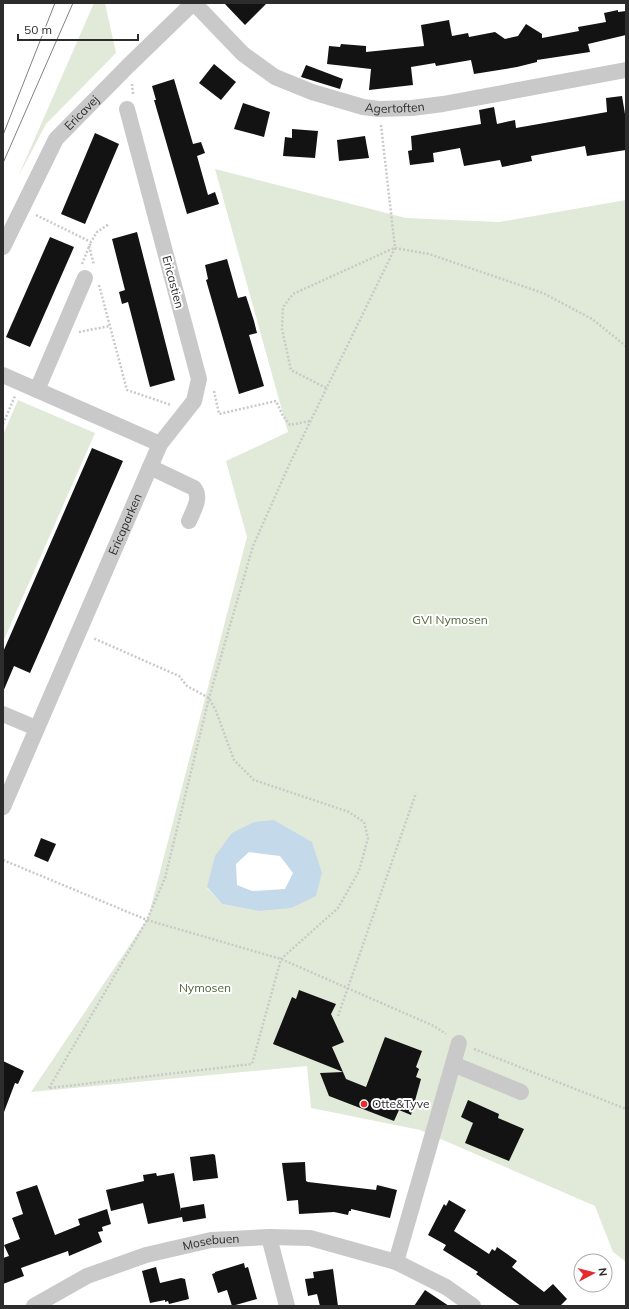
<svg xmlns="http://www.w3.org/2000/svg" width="629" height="1309" viewBox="0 0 629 1309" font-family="Mulish,sans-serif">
<rect width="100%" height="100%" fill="#fff"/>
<g fill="#e1ead8" fill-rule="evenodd">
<polygon points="94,3 105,3 116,53 46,124 18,177"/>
<path d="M215,169l191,49 93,4 127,-22v1062l-13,-10 -18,-46 -175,-76 -109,-22 -4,-42 -276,26 117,-174 99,-381 -21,-76 62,-29zM274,820l17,10 25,66 -58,15 -36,-7 -15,-16z"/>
<polygon points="18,400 95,433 3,642 3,435"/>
</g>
<path fill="#c4d9ea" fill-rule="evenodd" d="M274,820l38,22 10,31 -6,23 -25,12 -33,3 -36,-7 -15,-17 8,-31 17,-23 22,-11zM249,852l31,4 13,17 -8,16 -33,2 -15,-6 -1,-21z"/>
<g fill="#131313">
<polygon points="224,3 267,3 245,25"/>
<polygon points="618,10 618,12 626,11 626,35 588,44 590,52 537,60 537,62 517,67 474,74 471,60 436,66 435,63 411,67 413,85 369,90 371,69 327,64 329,46 340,47 341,44 366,46 366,52 424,46 421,25 449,20 452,36 468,33 469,37 495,32 505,39 518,36 526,24 542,34 542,38 579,31 578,27 606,22 604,13"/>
<polygon points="214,64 236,82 221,100 199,83"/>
<polygon points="306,65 343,79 340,89 301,77"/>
<polygon points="174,79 193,144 201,142 205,153 197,156 208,195 215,192 219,204 187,214 154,100 156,100 152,86"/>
<polygon points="622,96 626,120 626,150 587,156 585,146 531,156 532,161 502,167 500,160 464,166 460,148 433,153 434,162 410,165 408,151 412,150 411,136 481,124 479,110 494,107 497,124 515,120 516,128 607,112 606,98"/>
<polygon points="243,103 270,112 264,137 234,129"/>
<polygon points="292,129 318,131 315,158 283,156 285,137 292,138"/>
<polygon points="95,133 119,144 85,224 61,214"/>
<polygon points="365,136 369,158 339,161 337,140"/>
<polygon points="137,232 175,380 150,387 128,302 122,304 119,292 125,290 112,239"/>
<polygon points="50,237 74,247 30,347 6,337"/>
<polygon points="227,259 238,298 246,296 254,321 257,333 249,335 264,386 239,394 206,280 208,279 205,265"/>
<polygon points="92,448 123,461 30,673 14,666 3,692 3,652"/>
<polygon points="41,838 56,844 48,862 34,856"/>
<polygon points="299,990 336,1004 331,1014 344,1042 332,1047 343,1072 273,1044 292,997 296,999"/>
<polygon points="385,1037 422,1051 416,1067 419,1069 416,1077 421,1079 411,1115 399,1110 394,1121 329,1096 320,1073 343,1072 346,1079 366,1087"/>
<polygon points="3,1061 24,1071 18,1084 15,1083 4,1112"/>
<polygon points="468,1100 499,1114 498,1118 524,1129 509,1161 465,1143 473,1123 461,1117"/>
<polygon points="213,1154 215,1155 218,1178 193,1181 190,1157"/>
<polygon points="305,1162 306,1181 308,1182 376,1190 377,1185 397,1190 390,1218 351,1209 351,1211 349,1211 348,1215 334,1212 299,1214 298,1200 287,1201 282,1163"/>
<polygon points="156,1173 157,1176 174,1173 181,1211 181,1208 204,1204 206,1218 183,1222 182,1217 148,1224 143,1203 111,1211 106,1190 144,1181 143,1175"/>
<polygon points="37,1185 55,1235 80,1225 78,1219 107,1209 111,1224 102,1227 103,1231 98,1232 102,1242 69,1256 68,1251 21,1268 24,1276 3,1284 3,1258 9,1256 4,1245 20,1239 12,1218 23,1214 16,1192"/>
<polygon points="449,1200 466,1210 454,1231 489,1254 492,1249 495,1251 497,1247 517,1261 512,1267 544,1292 553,1284 567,1299 560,1306 521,1306 476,1274 478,1272 443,1250 446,1245 428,1235 444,1204 446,1206"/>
<polygon points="244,1263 245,1268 248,1267 257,1299 232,1306 227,1290 218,1293 212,1274 215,1273 215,1272"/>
<polygon points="156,1267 160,1283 181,1278 185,1279 189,1299 169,1304 168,1301 165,1302 165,1300 150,1303 142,1271"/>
<polygon points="333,1269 338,1306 320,1306 317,1294 308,1296 305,1279 314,1278 313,1272"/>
<polygon points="425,1290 449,1306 414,1306"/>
</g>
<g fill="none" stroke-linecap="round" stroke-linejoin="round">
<g stroke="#c9c9c9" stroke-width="2.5" stroke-dasharray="2 2" stroke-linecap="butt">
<polyline points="132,84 133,94"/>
<polyline points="381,125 395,248 429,254 543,293 592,319 626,346"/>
<polyline points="36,215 91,242 97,232 109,224"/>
<polyline points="89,246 94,265"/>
<polyline points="82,264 91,242"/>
<polyline points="99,285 127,390 171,405"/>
<polyline points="79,332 110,326"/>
<polyline points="326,388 291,370 282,329 283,307 293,294 394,248"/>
<polyline points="214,391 219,414 276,401 283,416 290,425 310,421"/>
<polyline points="3,424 15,396"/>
<polyline points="3,860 147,920 281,959 434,1026 446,1034"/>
<polyline points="338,1016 416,793"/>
<polyline points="474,1049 626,1109"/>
<polyline points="49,1088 147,920 165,878 209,698 253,546 290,463 395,248"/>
<polyline points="50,1088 252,1064 281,959 338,908 359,871 368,838 364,822 349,812 254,780 234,760 216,711 209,698 187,686 179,676 93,638"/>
</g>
<g stroke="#c9c9c9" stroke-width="16">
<path id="s1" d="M194,3l49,51 32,23 37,15 51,15 16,2 33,-1 31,-4 183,-34"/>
<path id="s2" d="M3,247l53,-108 72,-73 65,-63"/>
<polyline points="3,375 160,444"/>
<polyline points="37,390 85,278"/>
<path d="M150,467l44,21c8,10 -1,23 -5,33"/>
<polyline points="3,714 36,728"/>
<path id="s3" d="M3,807l157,-363 34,-43 5,-22 -72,-270"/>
<polyline points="453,1064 521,1092"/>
<polyline points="269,1237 287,1306"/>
<polyline points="396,1262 459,1043"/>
<path id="s4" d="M34,1306l53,-30 59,-21 65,-15 58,-3 41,1 86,24 50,25 27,19"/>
</g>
<g stroke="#818181" stroke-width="1">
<polyline points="3,135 55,3"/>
<polyline points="3,163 73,3"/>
</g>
</g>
<circle fill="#e52b2d" stroke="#fff" stroke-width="1.5" cx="364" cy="1104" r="4"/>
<g text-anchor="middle" stroke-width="4" stroke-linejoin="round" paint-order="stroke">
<g font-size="12" fill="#2c2c2c" stroke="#fff">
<text dy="4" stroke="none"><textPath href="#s1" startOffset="235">Agertoften</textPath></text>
<text dy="4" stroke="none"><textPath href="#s2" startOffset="157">Ericavej</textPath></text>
<text transform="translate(173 282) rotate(75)" y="4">Ericastien</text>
<text dy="4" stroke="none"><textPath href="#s3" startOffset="308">Ericaparken</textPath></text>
<text dy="4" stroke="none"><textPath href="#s4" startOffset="190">Mosebuen</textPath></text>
</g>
<g font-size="12" fill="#4c673a" stroke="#fff">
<text x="450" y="624">GVI Nymosen</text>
<text x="205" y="992">Nymosen</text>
</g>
<g font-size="12" fill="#2c2c2c" stroke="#fff" text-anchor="start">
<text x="372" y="1108">Otte&amp;Tyve</text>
</g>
</g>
<rect width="629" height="1309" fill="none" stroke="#2c2c2c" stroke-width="8"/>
<g transform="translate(593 1273) rotate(83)"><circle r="19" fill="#ffffff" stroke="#ababab"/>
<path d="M0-3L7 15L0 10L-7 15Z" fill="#e52b2d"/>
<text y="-6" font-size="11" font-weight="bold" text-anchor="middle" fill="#2c2c2c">N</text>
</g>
<path d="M18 34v6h120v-6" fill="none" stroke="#2c2c2c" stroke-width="2"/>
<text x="24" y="34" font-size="12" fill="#2c2c2c" stroke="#ffffff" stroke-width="3" paint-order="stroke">50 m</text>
</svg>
